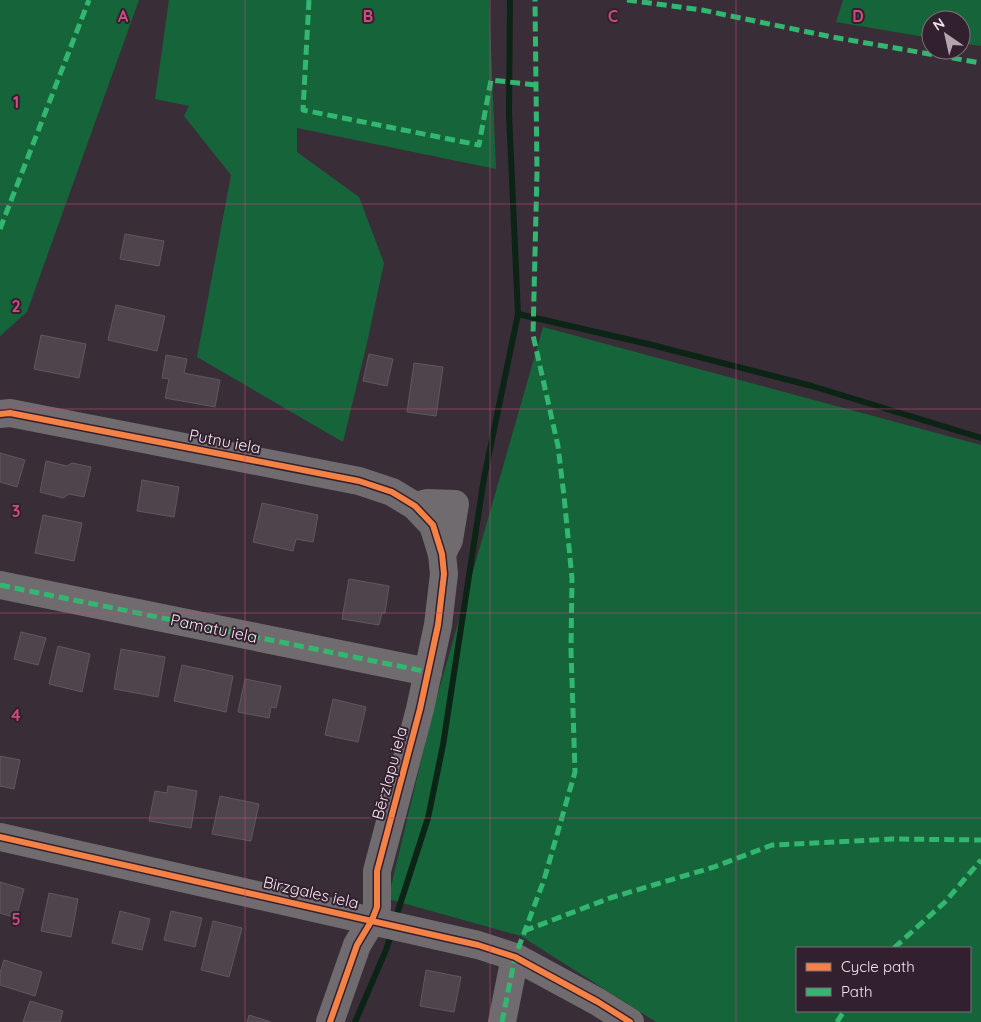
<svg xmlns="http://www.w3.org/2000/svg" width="981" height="1022" viewBox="0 0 981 1022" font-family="Quicksand,sans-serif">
<rect width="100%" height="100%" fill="#392e37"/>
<g fill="#15643a" fill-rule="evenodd">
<polygon points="0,0 139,0 27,312 0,336"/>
<polygon points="169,0 489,0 496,169 297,128 297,152 359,197 384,263 367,343 343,442 197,357 231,175 184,116 189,106 155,99"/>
<polygon points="843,0 981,0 981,46 961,43 961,20 931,20 931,38 836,22"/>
<path d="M543,327l438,118v577h-325l-135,-86 -133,-37 46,-192zM797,948h173v63h-173z"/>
</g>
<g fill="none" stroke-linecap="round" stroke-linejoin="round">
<g stroke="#0c2415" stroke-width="6">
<polyline points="518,314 648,344 812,386 981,438"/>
<polyline points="395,920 428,818 443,745 484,478 518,314 509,113 510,0"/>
<polyline points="355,1022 386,950 392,932"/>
</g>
</g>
<g fill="#4d444c" stroke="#61575f">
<polygon points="125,234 164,241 159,266 120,259"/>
<polygon points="116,305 165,316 157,351 108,340"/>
<polygon points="41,335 86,344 79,378 34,369"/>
<polygon points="369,354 393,359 387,386 363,381"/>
<polygon points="166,355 187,359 184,373 220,380 215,407 165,398 169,379 162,378"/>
<polygon points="414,363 443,367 436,416 407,412"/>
<polygon points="0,453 25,460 17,487 0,482"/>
<polygon points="46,461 67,466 72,463 91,467 84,497 69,494 63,498 40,492"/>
<polygon points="142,480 179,487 174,517 137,511"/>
<polygon points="262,503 318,515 313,542 296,539 293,551 253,542"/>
<polygon points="43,515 82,523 74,561 35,553"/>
<polygon points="349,579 389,586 385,613 382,613 379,625 342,619"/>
<polygon points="21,632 46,638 38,665 14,659"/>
<polygon points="58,646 90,654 82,692 49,684"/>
<polygon points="121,649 165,657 158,697 114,689"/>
<polygon points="182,665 233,676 226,712 174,701"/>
<polygon points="245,679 281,686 276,708 271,707 269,718 238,712"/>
<polygon points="333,699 366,707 358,742 325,735"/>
<polygon points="0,756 20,760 14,789 0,786"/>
<polygon points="168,786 197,791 191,828 149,821 155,791 167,793"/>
<polygon points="220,796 259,804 251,841 212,834"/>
<polygon points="0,882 24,889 16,918 0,913"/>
<polygon points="49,893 78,899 71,937 41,931"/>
<polygon points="120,911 150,919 142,950 112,943"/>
<polygon points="171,911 202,918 195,947 164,940"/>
<polygon points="213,921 242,928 229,977 201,970"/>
<polygon points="4,960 42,972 35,996 0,985 0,973"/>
<polygon points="426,970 461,977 454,1012 420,1006"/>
<polygon points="30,1001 63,1011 60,1022 23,1022"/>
<polygon points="249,1015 271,1022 247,1022"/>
</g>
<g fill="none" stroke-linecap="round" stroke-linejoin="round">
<g stroke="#706b6f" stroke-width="28">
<polyline points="0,414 10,413 359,481 392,492 415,506 433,525 442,554 444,574 438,625 420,709 377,871 377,907 372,920 357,945 330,1022"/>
<polyline points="415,506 427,503 455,504 449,540 442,554"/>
<polyline points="0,585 428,672"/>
<polyline points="0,837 478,945 515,957 598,1002 630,1022"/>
<polyline points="502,1022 515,957"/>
</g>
<g stroke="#33b770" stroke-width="5" stroke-dasharray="10 5" stroke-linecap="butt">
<polyline points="309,0 303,110 479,145 491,80 536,85"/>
<polyline points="627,0 702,10 832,37 981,63"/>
<polyline points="0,229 89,0"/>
<polyline points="0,585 428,672"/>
<polyline points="524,931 610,898 714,867 772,845 892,839 981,840"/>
<polyline points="894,948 945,902 981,860"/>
<polyline points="502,1022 515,957 544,880 575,772 571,650 572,578 564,496 558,446 533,335 537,172 535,0"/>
<polyline points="837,1022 844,1011"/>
</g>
<defs>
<g id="cycleway">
<polyline points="0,414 10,413 359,481 392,492 415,506 433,525 442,554 444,574 438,625 420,709 377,871 377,907 372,920 357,945 330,1022"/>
<polyline points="0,837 478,945 515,957 598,1002 630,1022"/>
</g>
</defs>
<use href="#cycleway" stroke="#33202f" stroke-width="9"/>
<use href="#cycleway" stroke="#f48246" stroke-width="6"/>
</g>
<path fill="none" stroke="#ce4b80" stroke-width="1" stroke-opacity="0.55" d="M245,0v1022M490,0v1022M736,0v1022M0,204h981M0,409h981M0,613h981M0,818h981"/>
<g text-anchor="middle" stroke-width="4" stroke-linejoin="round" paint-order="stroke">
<g font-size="16" fill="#f2e5ef" stroke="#33202f">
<text transform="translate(225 441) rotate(11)" y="6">Putnu iela</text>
<text transform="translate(214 628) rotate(12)" y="6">Pamatu iela</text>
<text transform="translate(389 773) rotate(-75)" y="6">Bērzlapu iela</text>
<text transform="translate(311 892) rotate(13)" y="6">Birzgales iela</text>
</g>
</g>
<g font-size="16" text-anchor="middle" font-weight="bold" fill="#ce4b80" stroke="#33202f" stroke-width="4" stroke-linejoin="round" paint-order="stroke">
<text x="123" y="22">A</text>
<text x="368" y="22">B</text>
<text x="613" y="22">C</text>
<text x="858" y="22">D</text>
<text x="16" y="108">1</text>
<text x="16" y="312">2</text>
<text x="16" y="517">3</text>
<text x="16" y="721">4</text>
<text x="16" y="925">5</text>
</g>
<rect x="796" y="947" width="175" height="65" fill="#33202f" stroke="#7f6f7c"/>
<rect x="806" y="963" width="25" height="8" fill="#f48246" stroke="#7f6f7c"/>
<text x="841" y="972" font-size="15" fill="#f2e5ef">Cycle path</text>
<rect x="806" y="988" width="25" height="8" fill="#33b770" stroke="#7f6f7c"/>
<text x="841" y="997" font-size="15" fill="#f2e5ef">Path</text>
<g transform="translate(946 35) rotate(326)"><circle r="24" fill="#33202f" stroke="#7f6f7c"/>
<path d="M0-4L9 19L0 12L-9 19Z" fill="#b1a5af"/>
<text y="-8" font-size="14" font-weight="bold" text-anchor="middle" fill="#f2e5ef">N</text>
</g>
</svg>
